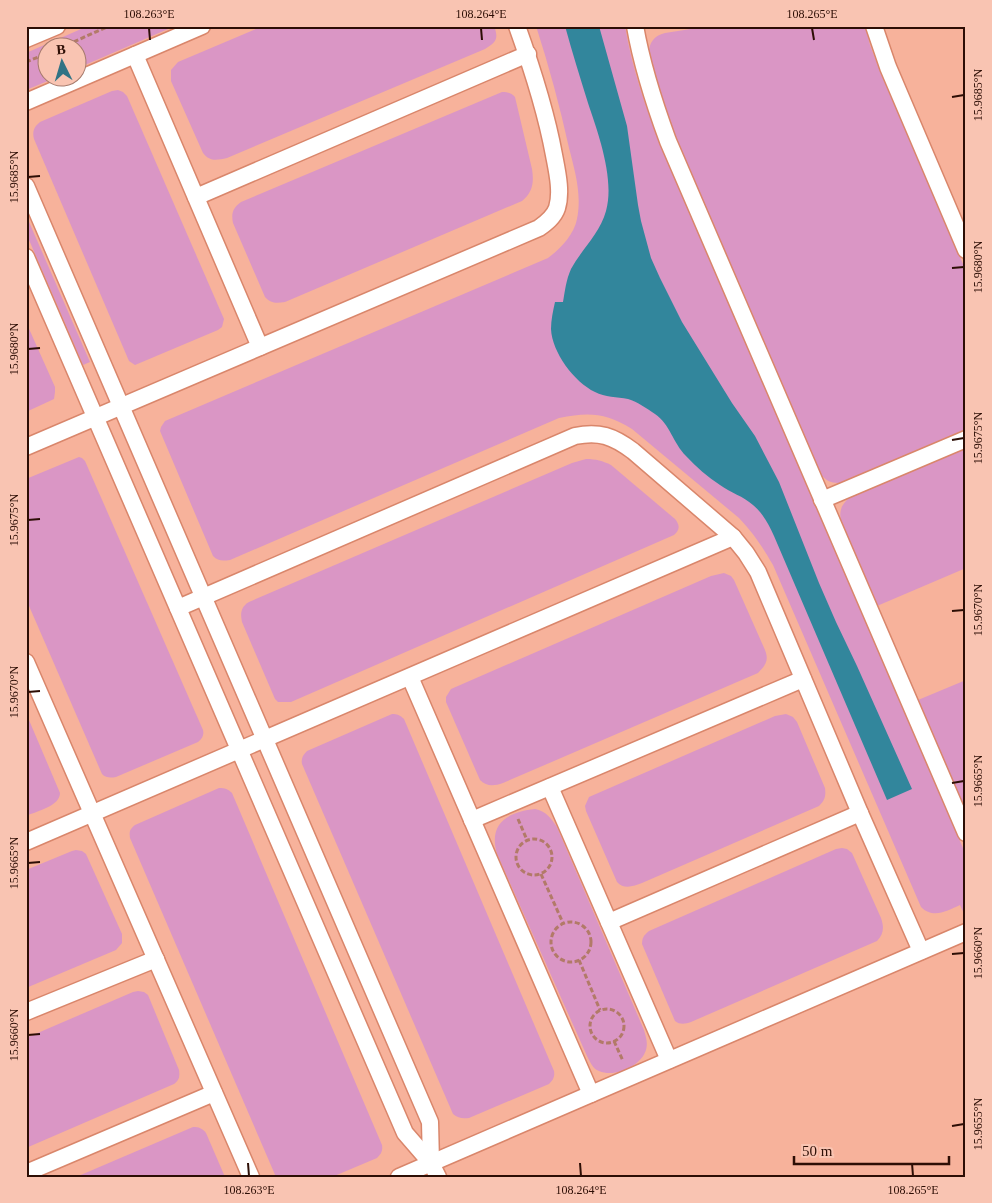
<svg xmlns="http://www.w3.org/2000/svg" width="992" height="1203" viewBox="0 0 992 1203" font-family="Georgia,serif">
<rect width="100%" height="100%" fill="#f7b29b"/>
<g fill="#da96c5">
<polygon points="88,26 175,26 78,68 78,48 48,48 48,78 55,78 26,90 26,53"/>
<path d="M263,26h231c5,13 2,16 -9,23l-258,109c-10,2 -17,4 -24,-5l-32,-72v-11l7,-8z"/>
<path d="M536,26h89c7,43 22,85 38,125l303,704v63l-6,-13c-13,6 -27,14 -39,2l-148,-342c-11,-19 -19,-31 -34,-47l-107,-89c-27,-16 -42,-17 -73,-11l-329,142c-8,1 -12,1 -17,-4l-53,-125 1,-4 4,-6 383,-163c12,-9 26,-23 29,-39 5,-24 -2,-48 -8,-71 -9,-41 -20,-82 -33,-122z"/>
<path d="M710,26h155l5,19 11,29 85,197v158l-127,54c-9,0 -14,-3 -19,-10l-142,-326 -15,-42 -14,-48c-1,-13 4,-21 16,-24z"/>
<path d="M118,90l5,2 4,4 97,223 -2,8 -4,3 -83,35 -6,-4 -95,-222c-2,-8 0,-12 6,-17l72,-31z"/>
<path d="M502,92c6,0 9,1 13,5l17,72c2,13 1,23 -10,32l-237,101c-8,1 -14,2 -20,-5l-32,-74c-2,-10 0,-15 8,-21z"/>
<polygon points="26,215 90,362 83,365 26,233"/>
<polygon points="26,322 55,387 55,392 54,399 26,412"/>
<path d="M966,448v120l-89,38 -36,-85c-2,-10 0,-16 8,-23z"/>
<path d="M79,457l3,1 3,3 118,269c1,5 0,8 -5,12l-82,35c-6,1 -10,1 -14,-3l-76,-175v-120z"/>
<path d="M586,459c10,0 17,2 25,6l64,54c5,6 5,11 -1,16l-383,167h-13l-3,-3 -33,-77c-2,-9 -1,-15 7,-20l323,-139z"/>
<path d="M724,573l7,3 3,4 31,70c4,10 1,15 -7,23l-255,110c-9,3 -16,4 -23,-3l-34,-78v-5l5,-8 260,-113z"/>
<polygon points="966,680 966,813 918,700"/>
<path d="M26,713l34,80c0,13 -23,18 -34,23z"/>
<path d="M392,714c5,0 8,1 12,5l150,352c1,6 -1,9 -5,13l-80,34c-7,1 -11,0 -16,-4l-151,-350c-1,-6 1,-9 5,-13z"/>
<path d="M786,714l7,3 4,5 28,66c1,8 0,12 -6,18l-177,77c-8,3 -18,7 -25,-1l-31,-71 -1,-5 4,-9 186,-81z"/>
<path d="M219,788c6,0 9,1 13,5l150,352c1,6 -1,9 -5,13l-45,19h-56l-146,-339c-1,-7 0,-9 5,-13z"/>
<path d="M535,809c11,2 16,9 22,18l87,203c2,7 4,13 2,20 -5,16 -31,28 -47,21 -6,-2 -9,-9 -12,-15l-90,-202c-9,-31 11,-42 38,-45z"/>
<path d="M842,848l5,1 5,4 29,65c3,9 3,16 -4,23l-186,81c-6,2 -11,3 -16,-1l-33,-77c0,-6 2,-9 7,-13l187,-82z"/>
<polygon points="76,850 82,851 86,854 122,934 122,943 116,950 26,988 26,870 72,851"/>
<path d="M138,991l6,1 4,3 31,75c1,7 0,10 -5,14l-148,64v-110l107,-46z"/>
<path d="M193,1127c6,0 9,1 13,6l19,44h-149z"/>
</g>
<path fill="#32869c" d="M565,26h34l28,100 11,79 3,16 10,37 9,20 22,44 50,81 23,33 24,46 40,101 17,39 21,44 55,123 -25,11 -113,-264c-5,-11 -11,-23 -21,-31 -10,-9 -22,-12 -33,-20 -12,-8 -24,-18 -34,-29 -13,-13 -16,-32 -31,-42 -9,-6 -17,-12 -27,-15 -11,-2 -23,-2 -33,-7 -21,-10 -43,-40 -44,-63 0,-9 2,-18 4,-27h8c2,-11 3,-22 8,-33 11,-20 29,-36 35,-58 9,-32 -8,-78 -18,-108 -8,-26 -16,-51 -23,-77z"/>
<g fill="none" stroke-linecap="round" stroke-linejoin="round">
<defs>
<g id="street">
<path d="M635,26c7,40 19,77 33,115l298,692"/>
<polyline points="874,26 888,67 966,250"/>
<polyline points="26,39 57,26"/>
<polyline points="135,55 260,347"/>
<polyline points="26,102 202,26"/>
<polyline points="26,186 430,1122 431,1163"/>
<polyline points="196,197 528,54"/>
<polyline points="26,257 405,1133 431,1163 438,1177"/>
<path d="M26,447l513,-219c7,-5 15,-11 18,-20 5,-16 0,-37 -3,-53 -8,-44 -22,-87 -37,-129"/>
<polyline points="822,500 966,439"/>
<path d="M178,608l397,-172c24,-5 38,0 58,15l100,86 13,16 12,19 102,241 61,138"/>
<polyline points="26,662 251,1177"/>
<polyline points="410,677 591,1094"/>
<polyline points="550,787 669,1060"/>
<polyline points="472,820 803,679"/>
<polyline points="26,842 733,537"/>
<polyline points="609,922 860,813"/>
<polyline points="26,1012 156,959"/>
<polyline points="26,1173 214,1093"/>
<polyline points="399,1177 966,932"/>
</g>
</defs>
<use href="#street" stroke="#d9866b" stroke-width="19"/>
<g stroke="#b27a68" stroke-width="3" stroke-dasharray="5 2.5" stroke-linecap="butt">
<polyline points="60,48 109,26"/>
<polyline points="26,62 48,53"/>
<polyline points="518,819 527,840"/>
<circle cx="534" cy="857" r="18"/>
<polyline points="541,874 563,923"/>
<circle cx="571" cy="942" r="20"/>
<polyline points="579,960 600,1010"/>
<circle cx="607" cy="1026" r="17"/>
<polyline points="614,1041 623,1061"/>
</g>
<use href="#street" stroke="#fff" stroke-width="16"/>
</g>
<path fill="none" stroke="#2d0e05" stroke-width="2" d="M149,28l1,12M481,28l1,12M812,28l2,12M952,97l12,-2M28,177l12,-1M952,268l12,-1M28,349l12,-1M952,440l12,-2M28,520l12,-1M952,611l12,-1M28,692l12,-1M952,783l12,-2M28,863l12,-1M952,954l12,-1M28,1035l12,-1M952,1126l12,-2M248,1163l1,13M580,1163l1,13M912,1163l1,13"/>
<rect width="992" height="1203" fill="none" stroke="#f9c4b2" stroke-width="55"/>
<g transform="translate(62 62) rotate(355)"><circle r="24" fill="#f9c4b2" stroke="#a77b6d"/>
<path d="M0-4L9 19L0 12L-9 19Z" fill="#317385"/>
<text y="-8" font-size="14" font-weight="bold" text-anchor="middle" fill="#2d0e05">B</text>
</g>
<path d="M794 1156v8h155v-8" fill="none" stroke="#2d0e05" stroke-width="2.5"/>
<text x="802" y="1156" font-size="15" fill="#2d0e05" stroke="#f9c4b2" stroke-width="4" paint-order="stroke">50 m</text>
<rect x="28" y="28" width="936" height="1148" fill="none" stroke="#2d0e05" stroke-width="2"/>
<g font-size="12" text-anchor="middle" fill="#2d0e05">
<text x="149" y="18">108.263°E</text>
<text x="481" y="18">108.264°E</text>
<text x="812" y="18">108.265°E</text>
<text transform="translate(978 95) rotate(-90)" y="4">15.9685°N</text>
<text transform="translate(14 177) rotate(-90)" y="4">15.9685°N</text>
<text transform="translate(978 267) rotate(-90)" y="4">15.9680°N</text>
<text transform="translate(14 349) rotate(-90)" y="4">15.9680°N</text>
<text transform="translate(978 438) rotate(-90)" y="4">15.9675°N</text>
<text transform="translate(14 520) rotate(-90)" y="4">15.9675°N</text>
<text transform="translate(978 610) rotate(-90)" y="4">15.9670°N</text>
<text transform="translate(14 692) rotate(-90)" y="4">15.9670°N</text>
<text transform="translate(978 781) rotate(-90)" y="4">15.9665°N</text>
<text transform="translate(14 863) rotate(-90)" y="4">15.9665°N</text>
<text transform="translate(978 953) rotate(-90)" y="4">15.9660°N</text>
<text transform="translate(14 1035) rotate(-90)" y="4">15.9660°N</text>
<text transform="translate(978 1124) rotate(-90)" y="4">15.9655°N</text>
<text x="249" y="1194">108.263°E</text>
<text x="581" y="1194">108.264°E</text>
<text x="913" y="1194">108.265°E</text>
</g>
</svg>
